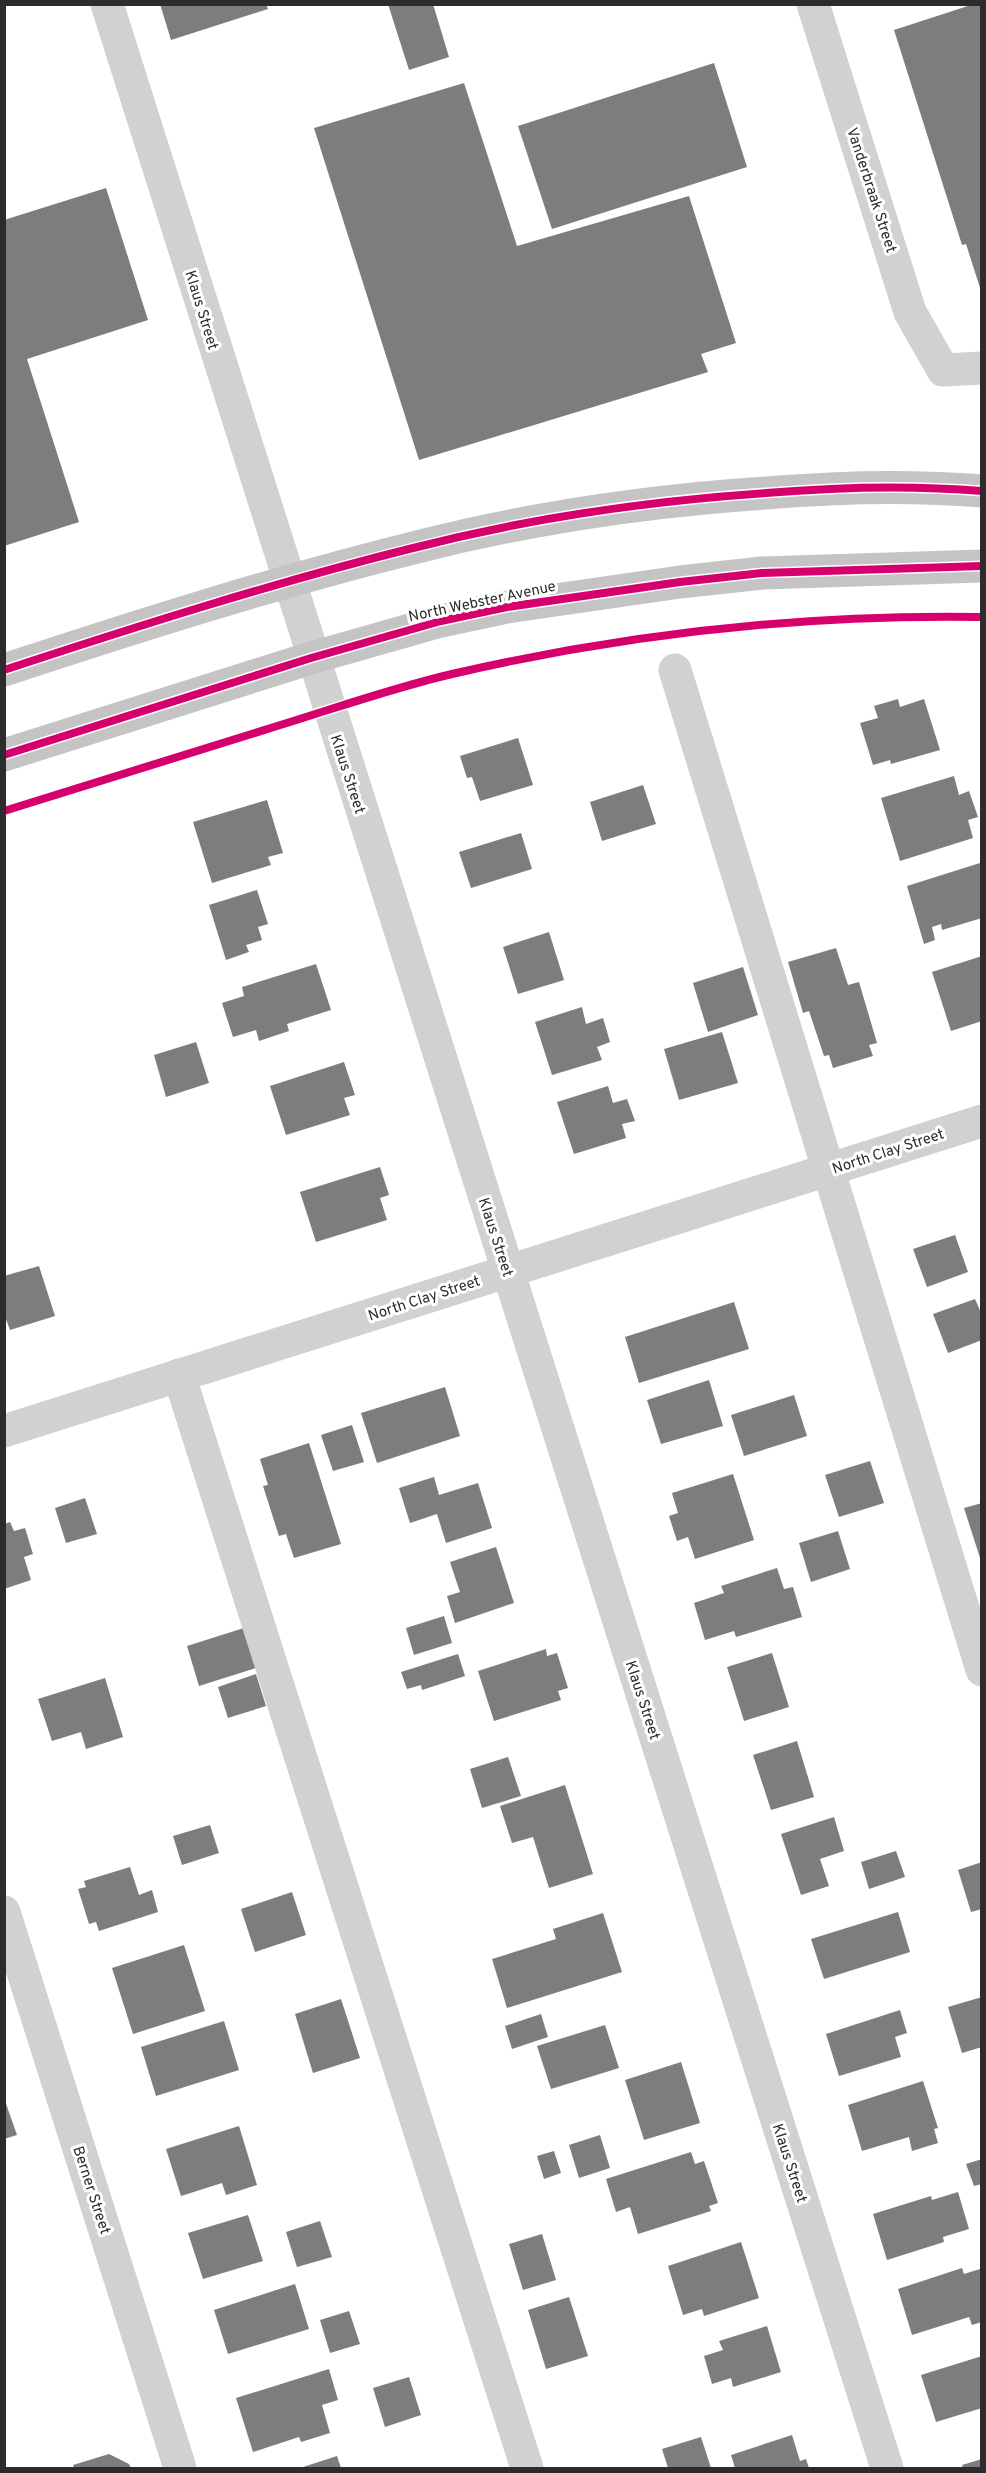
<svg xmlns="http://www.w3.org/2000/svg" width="986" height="2473" viewBox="0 0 986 2473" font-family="Overpass,sans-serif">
<rect width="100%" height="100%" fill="#fff"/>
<g fill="#7d7d7d">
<polygon points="160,4 266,4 268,9 171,40"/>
<polygon points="388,4 433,4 449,57 409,70"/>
<polygon points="974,4 982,4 981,291 966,244 962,245 894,30"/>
<polygon points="714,63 747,167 552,229 518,126"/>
<polygon points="464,83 517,246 689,196 736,343 701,354 708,372 419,460 314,128"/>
<polygon points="106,188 148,320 27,359 79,522 4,546 4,220"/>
<polygon points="898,699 900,707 924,699 940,750 891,764 890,760 873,765 860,723 878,718 874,706"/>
<polygon points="518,738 533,785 480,801 472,777 467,778 460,756"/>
<polygon points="954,776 959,795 969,791 978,817 968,820 973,838 900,861 881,798"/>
<polygon points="643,785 656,824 602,841 590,802"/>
<polygon points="267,800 283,853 268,857 271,865 212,883 193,822"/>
<polygon points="521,833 532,869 471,888 459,852"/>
<polygon points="980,863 982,918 942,930 941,924 932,927 935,940 924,944 907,886"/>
<polygon points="257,890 268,924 258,927 262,940 246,945 249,952 226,960 209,905"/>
<polygon points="549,932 564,980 518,994 503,947"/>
<polygon points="836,948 848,985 859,982 877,1043 869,1045 873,1056 833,1068 829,1055 824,1056 809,1011 803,1013 788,962"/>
<polygon points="982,956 982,1021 951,1031 932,972"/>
<polygon points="316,964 331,1010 287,1024 289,1031 259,1041 256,1030 233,1037 222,1003 244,996 242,987"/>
<polygon points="743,967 758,1015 708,1032 693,983"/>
<polygon points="582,1007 586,1024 603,1018 610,1042 597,1047 602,1060 552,1075 535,1022"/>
<polygon points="722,1032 738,1083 679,1100 664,1049"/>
<polygon points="196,1042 209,1083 166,1097 154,1055"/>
<polygon points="344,1062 355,1095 344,1098 350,1115 286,1135 270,1086"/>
<polygon points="608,1086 613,1103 627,1099 635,1121 622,1124 626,1138 574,1154 557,1102"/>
<polygon points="380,1167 389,1195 380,1198 387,1220 316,1242 300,1192"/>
<polygon points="955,1235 968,1272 927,1287 913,1249"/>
<polygon points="39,1266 55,1316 10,1330 4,1314 4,1276"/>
<polygon points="975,1299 982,1315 982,1340 948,1353 933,1314"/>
<polygon points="734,1302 749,1349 639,1383 625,1337"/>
<polygon points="709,1380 723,1426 661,1444 647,1400"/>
<polygon points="445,1387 460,1436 377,1463 361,1413"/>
<polygon points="794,1395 807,1436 744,1456 731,1415"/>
<polygon points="352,1425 364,1462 333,1471 321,1435"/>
<polygon points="309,1443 341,1544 294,1558 286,1534 279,1536 263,1486 268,1485 260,1459"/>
<polygon points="870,1461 884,1503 839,1517 825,1475"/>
<polygon points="733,1474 754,1540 695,1559 688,1537 677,1541 669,1516 678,1513 672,1493"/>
<polygon points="434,1477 439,1495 478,1483 492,1528 446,1543 437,1514 410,1523 399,1488"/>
<polygon points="85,1498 97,1534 66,1543 55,1508"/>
<polygon points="982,1503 982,1561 981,1561 964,1508"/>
<polygon points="10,1522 14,1531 25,1528 33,1554 24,1557 31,1580 4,1589 4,1524"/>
<polygon points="838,1531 850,1569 811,1582 799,1543"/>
<polygon points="496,1547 514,1603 455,1623 447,1596 460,1592 450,1562"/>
<polygon points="777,1568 784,1589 793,1587 802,1617 736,1637 734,1631 705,1640 694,1603 724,1593 721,1586"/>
<polygon points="444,1616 452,1643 414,1655 406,1628"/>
<polygon points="247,1627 259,1667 199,1686 187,1646"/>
<polygon points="546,1649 547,1656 557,1653 568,1688 558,1691 561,1700 494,1721 478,1671"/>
<polygon points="772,1653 789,1707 744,1721 727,1667"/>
<polygon points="458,1654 465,1676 422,1690 421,1685 407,1689 401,1672"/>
<polygon points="256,1674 266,1706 228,1718 218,1687"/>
<polygon points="105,1678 123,1737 86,1749 81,1732 52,1741 38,1699"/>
<polygon points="797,1741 814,1797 771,1810 753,1755"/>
<polygon points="508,1757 521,1796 482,1808 470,1769"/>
<polygon points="565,1785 593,1874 549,1888 533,1837 512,1843 500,1806"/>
<polygon points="834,1817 844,1851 820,1859 829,1886 801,1895 781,1834"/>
<polygon points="210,1825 219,1853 182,1865 173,1836"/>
<polygon points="896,1851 905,1877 869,1889 861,1862"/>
<polygon points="982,1862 982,1909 971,1912 958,1870"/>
<polygon points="130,1867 139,1895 152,1890 158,1912 99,1931 96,1922 89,1924 78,1889 86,1887 84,1881"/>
<polygon points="292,1892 306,1935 255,1952 241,1909"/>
<polygon points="898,1912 910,1952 824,1979 811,1939"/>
<polygon points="603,1913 622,1972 507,2008 492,1959 556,1939 553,1929"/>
<polygon points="184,1945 205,2011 133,2034 112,1968"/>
<polygon points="982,1997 982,2047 962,2053 948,2007"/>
<polygon points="341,1999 360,2058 313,2073 295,2014"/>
<polygon points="900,2010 907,2033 895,2037 901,2057 839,2076 826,2034"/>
<polygon points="541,2014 548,2037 512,2049 505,2026"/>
<polygon points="224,2021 239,2070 156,2096 141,2047"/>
<polygon points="605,2025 619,2068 551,2089 537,2046"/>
<polygon points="681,2062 700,2123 644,2140 625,2080"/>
<polygon points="923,2081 938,2128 934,2129 938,2143 912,2151 909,2137 862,2151 848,2105"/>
<polygon points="4,2098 17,2135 4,2139"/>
<polygon points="239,2126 257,2185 226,2195 222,2183 181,2196 166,2149"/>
<polygon points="600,2135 610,2168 579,2178 569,2145"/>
<polygon points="554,2151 561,2173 544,2179 537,2156"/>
<polygon points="691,2152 695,2164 704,2161 718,2203 709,2206 711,2211 638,2234 630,2207 616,2212 606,2179"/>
<polygon points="982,2159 982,2184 974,2186 966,2164"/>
<polygon points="958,2192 969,2229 943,2237 944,2242 887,2260 873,2214 931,2196 932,2200"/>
<polygon points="248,2215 263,2261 203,2279 188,2233"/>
<polygon points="320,2221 332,2257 297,2267 286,2232"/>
<polygon points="542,2234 556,2280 523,2290 509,2244"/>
<polygon points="741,2242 759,2298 704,2316 702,2309 683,2315 668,2266"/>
<polygon points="962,2268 964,2274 980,2269 982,2322 972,2325 969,2317 912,2335 898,2289"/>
<polygon points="295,2284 309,2329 228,2354 214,2310"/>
<polygon points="569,2297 588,2356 546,2369 528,2310"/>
<polygon points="349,2311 360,2344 330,2353 320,2320"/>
<polygon points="767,2326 781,2372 733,2387 731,2378 712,2384 704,2356 723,2350 719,2341"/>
<polygon points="982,2356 982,2408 936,2422 921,2375"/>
<polygon points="329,2369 338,2400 322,2405 330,2433 301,2442 299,2437 253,2452 236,2398"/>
<polygon points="409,2377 421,2415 385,2427 373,2388"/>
<polygon points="792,2435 800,2461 806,2459 809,2468 735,2468 731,2455"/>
<polygon points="701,2437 711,2468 668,2468 662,2449"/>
<polygon points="109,2454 129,2464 131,2468 74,2468 73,2465"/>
<polygon points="337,2456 341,2468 300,2468"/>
<polygon points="982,2459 982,2468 963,2468 962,2465"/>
</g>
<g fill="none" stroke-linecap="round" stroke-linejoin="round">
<g stroke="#d1d1d1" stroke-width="33">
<path d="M107,4c256,823 520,1643 780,2464"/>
<polyline points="813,4 910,312 943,370 982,368"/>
<polyline points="675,670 982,1670"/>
<polyline points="179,1375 527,2468"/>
<polyline points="4,1431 982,1121"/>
<polyline points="4,1912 180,2468"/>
</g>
<g stroke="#c4c4c4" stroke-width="33">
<path d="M4,670c134,-44 269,-87 405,-121 116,-30 237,-48 357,-56 71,-6 144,-8 216,-2"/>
<polyline points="4,755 311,658 441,621 507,607 680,582 762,573 982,566"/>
</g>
<defs>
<g id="cycleway">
<path d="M4,670c134,-44 269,-87 405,-121 116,-30 237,-48 357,-56 71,-6 144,-8 216,-2"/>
<polyline points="4,755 311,658 441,621 507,607 680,582 762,573 982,566"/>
<path d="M4,811c90,-28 180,-56 270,-84 59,-18 118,-39 178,-53 173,-40 352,-60 530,-57"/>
</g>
</defs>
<use href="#cycleway" stroke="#fff" stroke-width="11"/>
<use href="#cycleway" stroke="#d6006c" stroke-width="8"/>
</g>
<g text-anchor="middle" stroke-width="6" stroke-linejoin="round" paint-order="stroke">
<g font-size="15" fill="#2c2c2c" stroke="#fff">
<text transform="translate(872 190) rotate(72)" y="5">Vanderbraak Street</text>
<text transform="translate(202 310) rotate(73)" y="5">Klaus Street</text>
<text transform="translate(482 601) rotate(-12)" y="5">North Webster Avenue</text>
<text transform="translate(348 774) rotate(72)" y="5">Klaus Street</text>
<text transform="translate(888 1151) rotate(-18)" y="5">North Clay Street</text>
<text transform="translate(496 1237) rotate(72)" y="5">Klaus Street</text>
<text transform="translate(424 1298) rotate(-18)" y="5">North Clay Street</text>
<text transform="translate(643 1700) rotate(72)" y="5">Klaus Street</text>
<text transform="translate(790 2163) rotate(72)" y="5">Klaus Street</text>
<text transform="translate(92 2190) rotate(72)" y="5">Berner Street</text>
</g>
</g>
<rect width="986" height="2473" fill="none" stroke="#2c2c2c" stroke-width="12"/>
</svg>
